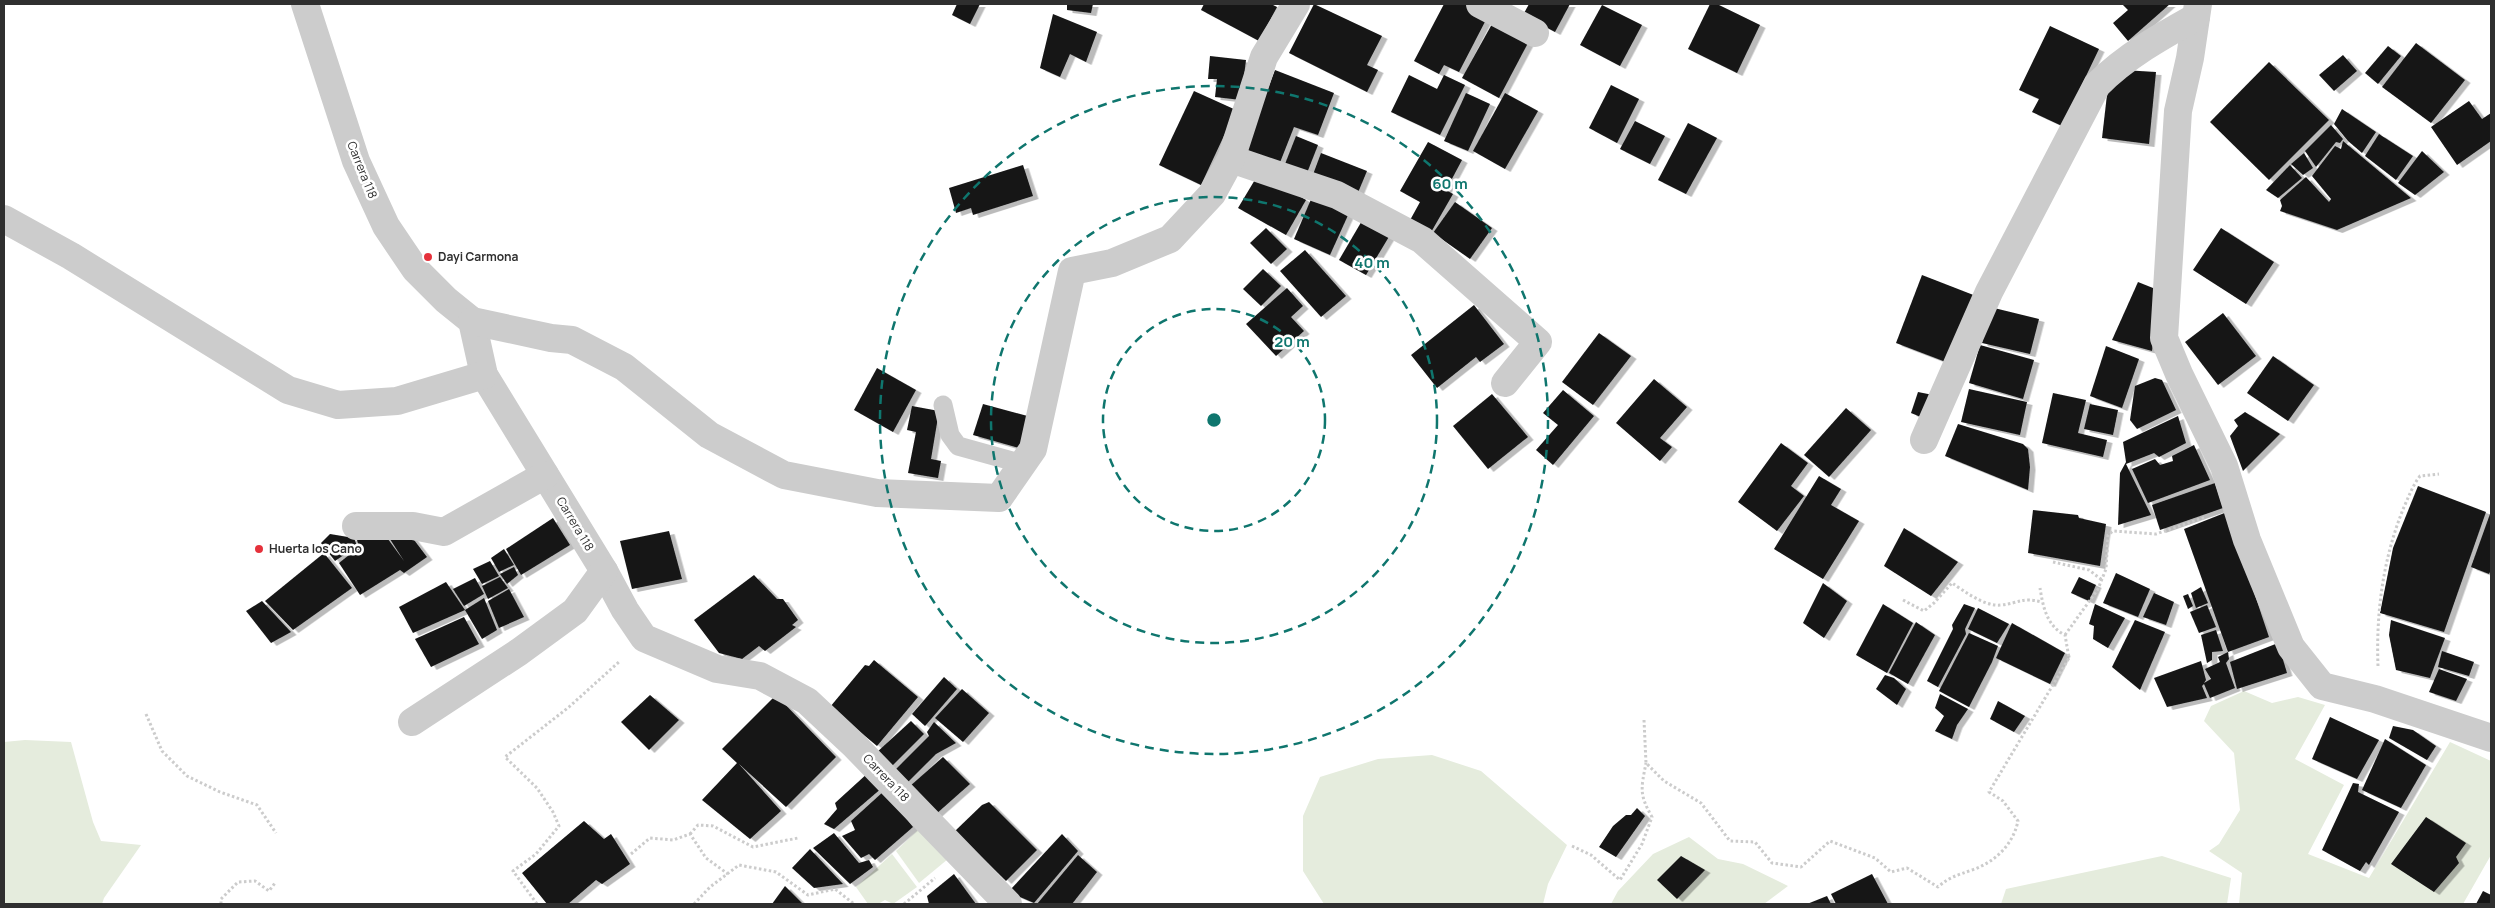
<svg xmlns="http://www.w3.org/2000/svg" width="2495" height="908" viewBox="0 0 2495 908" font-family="Manrope,sans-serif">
<defs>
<filter id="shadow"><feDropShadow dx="5.5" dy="3" stdDeviation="0" flood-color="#0004"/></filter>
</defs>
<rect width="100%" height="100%" fill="#fff"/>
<g fill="#e5ecdd">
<polygon points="2244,691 2272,703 2298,697 2325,705 2295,759 2344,785 2308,854 2369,878 2450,742 2491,761 2491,855 2463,904 2239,904 2242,873 2209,851 2219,844 2240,810 2234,753 2204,721 2211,706"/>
<polygon points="25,740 71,742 93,822 101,841 141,845 104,898 102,904 4,904 4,742"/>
<polygon points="1432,755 1481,771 1567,845 1548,884 1543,904 1324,904 1303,871 1303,816 1320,777 1378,759"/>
<polygon points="923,829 948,859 919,883 896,851 917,831"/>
<polygon points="1689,837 1718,859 1743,864 1788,886 1764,904 1611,904 1618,891 1653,854"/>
<polygon points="892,854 917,887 893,904 885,900 878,904 868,904 856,887"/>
<polygon points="2162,856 2231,878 2227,904 2001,904 2006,889"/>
</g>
<g fill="#161616" filter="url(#shadow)">
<polygon points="957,4 980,4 970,24 952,15"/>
<polygon points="1067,4 1093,4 1091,13 1067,10"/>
<polygon points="1204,4 1271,4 1277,7 1259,41 1201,10"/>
<polygon points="1314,4 1382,36 1367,65 1378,70 1367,92 1289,53"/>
<polygon points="1444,4 1470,4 1489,14 1459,72 1444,65 1439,74 1414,61"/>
<polygon points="1529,4 1570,4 1555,32 1523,15"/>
<polygon points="1710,4 1717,4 1760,25 1737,73 1688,49"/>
<polygon points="2122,4 2170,4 2128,41 2113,23 2128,10"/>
<polygon points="1602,5 1642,25 1620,66 1580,45"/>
<polygon points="1053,14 1097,32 1086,62 1070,54 1060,77 1040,68"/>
<polygon points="1492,24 1528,43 1499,98 1462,78"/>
<polygon points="2050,26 2099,49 2062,126 2032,112 2039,99 2019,90"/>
<polygon points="2416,43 2465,80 2431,123 2382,87"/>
<polygon points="2388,46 2401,56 2378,84 2365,73"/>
<polygon points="2343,55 2357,71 2334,91 2319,75"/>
<polygon points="1210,56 1246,60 1241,100 1215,97 1217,79 1208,79"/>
<polygon points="2269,62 2329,120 2269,180 2210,122"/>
<polygon points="1275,70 1334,93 1318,135 1294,127 1279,165 1244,152"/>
<polygon points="2123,70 2156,72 2149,144 2102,138 2108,86"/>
<polygon points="1409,75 1437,89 1444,75 1465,85 1440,135 1391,112"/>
<polygon points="1611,85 1639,99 1617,143 1589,128"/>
<polygon points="1194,91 1236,110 1201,185 1159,165"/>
<polygon points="1466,93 1490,104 1468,151 1444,141"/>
<polygon points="1505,93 1538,111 1505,169 1473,151"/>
<polygon points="2469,101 2482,119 2491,113 2491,141 2457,165 2431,127"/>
<polygon points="2342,109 2376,132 2362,153 2348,141 2334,124"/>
<polygon points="1635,121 1665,136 1650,164 1620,149"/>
<polygon points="1688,123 1717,138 1686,194 1658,180"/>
<polygon points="2331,125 2343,139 2340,143 2336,142 2316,167 2305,151"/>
<polygon points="2379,134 2413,156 2396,180 2365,156"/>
<polygon points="1296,136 1318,145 1307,173 1285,164"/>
<polygon points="2343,141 2411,198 2337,230 2280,211 2282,206 2280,200 2306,177 2329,202 2331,199 2312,176 2335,146 2341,149"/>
<polygon points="1428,142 1462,160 1446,190 1453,194 1430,234 1409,222 1420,202 1400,191"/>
<polygon points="2422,151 2444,172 2415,195 2398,183"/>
<polygon points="1321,153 1367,171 1357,195 1312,177"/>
<polygon points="2304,153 2313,168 2303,175 2291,164"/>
<polygon points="1023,165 1033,196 973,215 971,208 956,213 949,188"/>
<polygon points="2290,165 2302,178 2278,198 2266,190"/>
<polygon points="1259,173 1306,200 1286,235 1238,208"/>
<polygon points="1312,197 1349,213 1330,255 1294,239"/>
<polygon points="1455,202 1492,228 1470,259 1433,233"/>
<polygon points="1363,219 1390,235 1366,275 1339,260"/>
<polygon points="1266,228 1287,249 1271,264 1250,243"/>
<polygon points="2221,228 2274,262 2246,304 2193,270"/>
<polygon points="1305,250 1346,296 1321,317 1280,271"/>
<polygon points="1263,269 1281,286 1261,306 1243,289"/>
<polygon points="1922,275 1976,296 1951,364 1896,343"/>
<polygon points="2138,282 2158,290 2152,351 2112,340"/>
<polygon points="1287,288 1303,306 1291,317 1304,331 1276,356 1246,324"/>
<polygon points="1474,305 1504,344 1480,362 1476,357 1437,388 1411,355"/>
<polygon points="1990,307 2039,319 2030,354 1982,343"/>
<polygon points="2223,313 2256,356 2218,385 2185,342"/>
<polygon points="1599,333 1631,356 1593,405 1562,382"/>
<polygon points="1980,345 2034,360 2023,399 1969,383"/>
<polygon points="2106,346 2139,359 2122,408 2090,396"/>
<polygon points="2273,356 2314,385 2288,421 2247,393"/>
<polygon points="877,368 916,390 893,432 854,410"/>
<polygon points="2155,378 2162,380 2176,410 2137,429 2130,420 2135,386"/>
<polygon points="1654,379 1687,407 1660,438 1672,447 1660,461 1616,423"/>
<polygon points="1969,389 2027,402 2020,435 1961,422"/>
<polygon points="1563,390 1594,416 1553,465 1536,450 1558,425 1543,413"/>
<polygon points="1918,392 1938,396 1928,420 1911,413"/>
<polygon points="2053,393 2086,400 2078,433 2107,440 2103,457 2042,443"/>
<polygon points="1492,394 1528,437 1488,469 1453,426"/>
<polygon points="983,404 1035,418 1026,450 973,435"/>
<polygon points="2090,404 2118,410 2113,435 2084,429"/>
<polygon points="912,406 939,411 931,459 941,461 938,478 908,473 916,432 907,430"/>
<polygon points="1846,408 1871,430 1829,477 1804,455"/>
<polygon points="2245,412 2280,434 2243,471 2230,436 2238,426 2234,420"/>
<polygon points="2178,416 2186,443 2159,457 2154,453 2126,464 2151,515 2118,525 2120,473 2126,462 2123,442"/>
<polygon points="1958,424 2023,444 2028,449 2030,467 2028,490 1945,456"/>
<polygon points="1781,443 1808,463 1791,486 1804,496 1777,531 1738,502"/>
<polygon points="2194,445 2210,480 2148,503 2132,469 2155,459 2160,465 2173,461 2172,456"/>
<polygon points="1819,476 1841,489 1831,505 1859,521 1823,579 1774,549"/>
<polygon points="2215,483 2223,508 2160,530 2152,505"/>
<polygon points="2418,486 2486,512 2444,632 2380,613 2393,548"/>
<polygon points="2033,510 2078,515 2079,518 2106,524 2100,566 2028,553"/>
<polygon points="2227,512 2269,637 2228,652 2229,659 2226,663 2235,688 2210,698 2204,684 2202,686 2207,698 2167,707 2154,678 2201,661 2206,680 2204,683 2211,679 2205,669 2220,662 2218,657 2228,652 2184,529"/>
<polygon points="2490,514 2491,570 2489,574 2471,567"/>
<polygon points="553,518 570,545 521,575 506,549"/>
<polygon points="1904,528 1958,562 1931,596 1884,566"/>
<polygon points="669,531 682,579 632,589 620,541"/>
<polygon points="408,532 427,557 404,573 400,570 360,595 339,563 359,547 357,540 385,535 404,561 388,536"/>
<polygon points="330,534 354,538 357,546 335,561 321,543"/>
<polygon points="504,549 514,565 499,572 491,558"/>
<polygon points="324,553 352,588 293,630 265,601"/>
<polygon points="490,561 499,576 482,584 473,569"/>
<polygon points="514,567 518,575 507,584 500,574"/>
<polygon points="2116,573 2150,589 2138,617 2103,603"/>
<polygon points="754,575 777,599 783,599 798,620 792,625 796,627 765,651 759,646 742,659 719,653 694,620"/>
<polygon points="500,577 508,588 488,599 482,586"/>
<polygon points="2079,577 2096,585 2089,601 2071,593"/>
<polygon points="475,578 484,594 464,606 453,589"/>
<polygon points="446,582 465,610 413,633 399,607"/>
<polygon points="1823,583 1847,601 1824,638 1803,623"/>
<polygon points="2201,587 2208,603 2196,608 2191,593"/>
<polygon points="509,589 524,617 499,628 488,601"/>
<polygon points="2154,593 2174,602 2166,625 2143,617"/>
<polygon points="2188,594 2193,606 2188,609 2183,596"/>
<polygon points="484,598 497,630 482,639 465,610"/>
<polygon points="262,601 291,632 271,643 246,611"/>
<polygon points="1883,604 1913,623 1887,673 1856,655"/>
<polygon points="1964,604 1975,608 1965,629 1966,634 1938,687 1927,681 1953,629 1952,625"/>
<polygon points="2095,604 2125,618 2108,648 2093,639 2094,626 2089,624"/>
<polygon points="2207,605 2216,627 2199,633 2190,612"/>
<polygon points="1978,608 2009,624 1997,643 1968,629"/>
<polygon points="464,617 479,644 431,667 415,639"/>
<polygon points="2135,620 2165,632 2140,690 2112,667"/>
<polygon points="2391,620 2445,638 2430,678 2396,670 2389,635"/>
<polygon points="1916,622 1935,635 1908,684 1889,673"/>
<polygon points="2012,623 2065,653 2050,684 1996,658"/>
<polygon points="2216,630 2223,651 2212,652 2212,660 2207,663 2201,635"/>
<polygon points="1969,633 1998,646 1992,662 1969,707 1939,691"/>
<polygon points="2278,643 2287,673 2237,689 2230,662"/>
<polygon points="2442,651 2474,662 2469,676 2438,667"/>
<polygon points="874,660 918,697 877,746 830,707 865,665 869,666"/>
<polygon points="2439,669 2467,679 2456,701 2429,692"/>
<polygon points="1885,675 1894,678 1906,689 1897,705 1876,689"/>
<polygon points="944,677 957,689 925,726 912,714"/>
<polygon points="962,689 989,713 963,742 935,718"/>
<polygon points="1940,694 1968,709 1957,725 1952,739 1935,731 1944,716 1935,708"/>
<polygon points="650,695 679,720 649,750 621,722"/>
<polygon points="776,695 836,757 786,807 739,764 781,811 750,839 702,800 737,763 722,749"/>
<polygon points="1998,701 2025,716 2014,732 1990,719"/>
<polygon points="2330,717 2379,740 2357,779 2312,759"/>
<polygon points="911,721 924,734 890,768 876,753"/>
<polygon points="934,722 956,743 936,754 906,784 894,771 929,736 927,732"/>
<polygon points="2393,726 2413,730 2436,746 2427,760 2389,738"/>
<polygon points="2385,739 2426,765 2401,808 2362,790"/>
<polygon points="943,757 970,784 935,815 909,787"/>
<polygon points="869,772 883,787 834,829 824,824 837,809 835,803"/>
<polygon points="2353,783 2359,784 2358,792 2399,812 2369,865 2366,862 2360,871 2322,850"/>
<polygon points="884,791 913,827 875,860 869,854 861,858 842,836 855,830 851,821"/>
<polygon points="989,802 1037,850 1006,881 955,831 982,805"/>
<polygon points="1637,808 1645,816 1616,857 1599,847 1613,826 1626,815 1631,815"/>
<polygon points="2426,817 2466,843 2456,857 2459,863 2434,892 2391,864"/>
<polygon points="584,821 604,839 611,834 630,864 602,884 596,880 568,904 547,904 522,873"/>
<polygon points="834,833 859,863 869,860 873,867 850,884 813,848"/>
<polygon points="1062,834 1078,851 1034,903 1013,894 1011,889"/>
<polygon points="810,849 843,884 814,888 792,868"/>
<polygon points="1078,855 1097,872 1072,904 1037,904"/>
<polygon points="1681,856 1705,870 1677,899 1657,880"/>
<polygon points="954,874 976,904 929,904 927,896"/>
<polygon points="1872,874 1888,904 1836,904 1831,894"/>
<polygon points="785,886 802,903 772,904"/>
<polygon points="2483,891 2491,895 2491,904 2476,904"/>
<polygon points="1827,896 1831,904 1807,904"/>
</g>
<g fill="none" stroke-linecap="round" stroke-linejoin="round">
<g stroke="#ccc" stroke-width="3" stroke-dasharray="2.5 2.5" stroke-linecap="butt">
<polyline points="2053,562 2089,570 2102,580"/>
<path d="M1903,600l21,11 10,-8 18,-20c12,8 33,24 49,22 19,-2 20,-8 41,-3"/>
<polyline points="2065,635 2098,589 2106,569 2108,535 2113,531 2156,534 2206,517"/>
<path d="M2378,666c-2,-54 5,-108 26,-159 5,-11 9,-22 16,-31l19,-2"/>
<polyline points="146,714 162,751 187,776 220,792 257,805 276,833"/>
<path d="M1644,720l2,43 18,18 37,22 29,38 25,1 17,21 29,4 29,-26 45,17 16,14 16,-4 31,19c11,-10 20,-12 34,-17 23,-8 41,-25 46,-49l-15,-20 -14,-9 80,-134 -4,-23c-18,-9 -22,-28 -25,-47"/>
<polyline points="690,834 698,825 713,826 753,847 798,838"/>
<path d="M1572,846l19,9 29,25 22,-36 10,-27c-13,-23 -11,-28 -6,-54"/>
<polyline points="631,854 650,838 673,840 690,834 706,858 728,874"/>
<polyline points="221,904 221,899 238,882 255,881 269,891 275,883"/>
<polyline points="537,904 513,871 536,854 559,826 553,812 537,788 505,757 569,707 620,661"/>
<polyline points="694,904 710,887 739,865 776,872 808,895 835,889 854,904"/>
<polyline points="904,904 935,878"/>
</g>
<polyline stroke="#ccc" stroke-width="19" points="943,405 950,435 958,446 1023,464"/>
<g stroke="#ccc" stroke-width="28">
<polyline points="305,4 356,161 386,226 415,269 446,300 472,321 484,375 604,571 625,610 644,638 717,669 760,676 807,701 854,745 1008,904"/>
<polyline points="1480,4 1535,33"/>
<polyline points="2198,4 2190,58 2178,111 2164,338 2179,374 2224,466 2247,540 2291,647 2322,686 2375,699 2491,738"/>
<polyline points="1231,159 1337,195 1422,240 1538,342 1505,383"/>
<polyline points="4,219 71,256 288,390 338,405 397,401 484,375"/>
<polyline points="472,321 551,338 572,340 624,367 709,435 784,475 877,493 999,498 1033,449 1072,271 1112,263 1170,239 1212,194 1231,159 1264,57 1296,4"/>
<path d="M1924,440l65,-148 108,-207c29,-29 63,-48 99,-68"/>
<polyline points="356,526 413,526 444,532 545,475"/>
<polyline points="412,722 519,652 575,611 604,571"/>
</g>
</g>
<g fill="none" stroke="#0f766e" stroke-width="2.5" stroke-dasharray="9 6">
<circle cx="1214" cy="420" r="111"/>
<circle cx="1214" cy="420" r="223"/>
<circle cx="1214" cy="420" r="334"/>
</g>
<g fill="#e5313b" stroke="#fff" stroke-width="2">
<circle cx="428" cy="257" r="5"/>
<circle cx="259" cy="549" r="5"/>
</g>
<g text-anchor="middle" stroke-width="5" stroke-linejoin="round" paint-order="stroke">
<g font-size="12" fill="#2f2f2f" stroke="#fff">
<text transform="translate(362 170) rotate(68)" y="4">Carrera 118</text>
<text transform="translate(575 524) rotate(59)" y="4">Carrera 118</text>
<text transform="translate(886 778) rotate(46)" y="4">Carrera 118</text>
</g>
<g font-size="12" font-weight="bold" fill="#2f2f2f" stroke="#fff" text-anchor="start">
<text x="438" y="261">Dayi Carmona</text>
<text x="269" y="553">Huerta los Cano</text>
</g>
</g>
<circle cx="1214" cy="420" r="8" fill="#0f766e" stroke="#fff" stroke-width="2.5"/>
<g font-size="15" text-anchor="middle" font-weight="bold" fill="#0f766e" stroke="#fff" stroke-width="5" stroke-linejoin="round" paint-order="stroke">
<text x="1450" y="189">60 m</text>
<text x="1372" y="268">40 m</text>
<text x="1292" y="347">20 m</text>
</g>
<rect width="2495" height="908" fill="none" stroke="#2f2f2f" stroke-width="10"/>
</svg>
